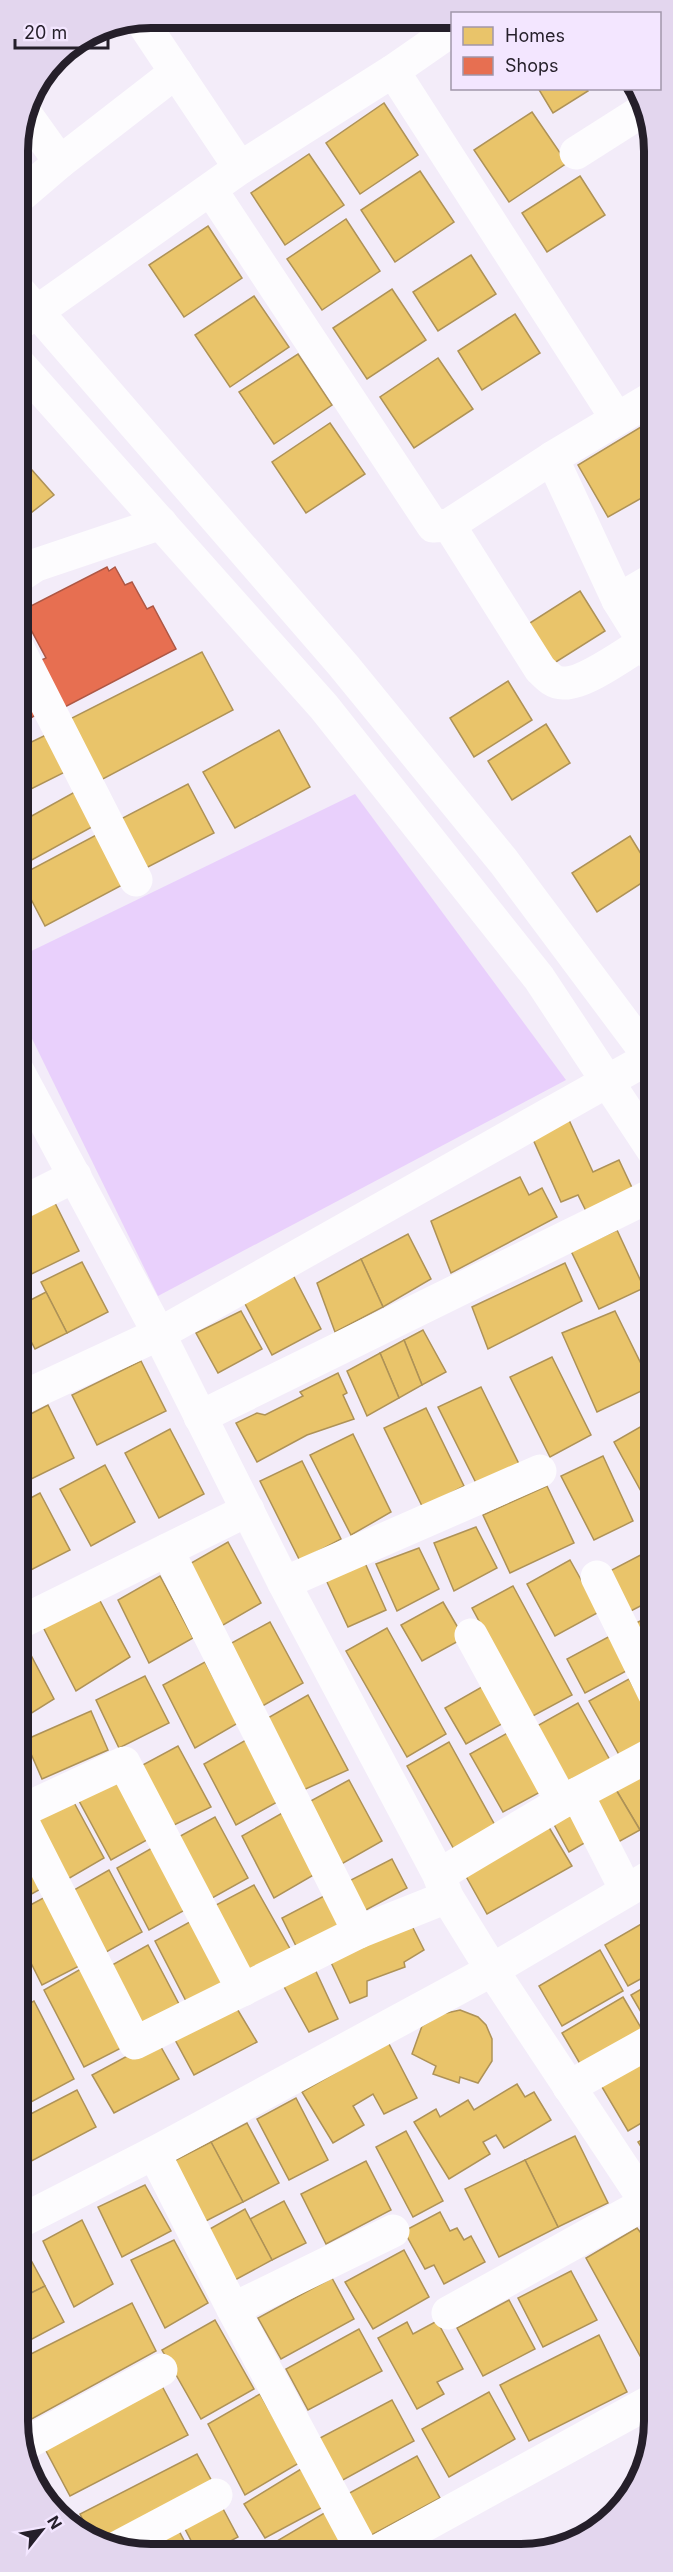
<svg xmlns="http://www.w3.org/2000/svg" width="673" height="2572" viewBox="0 0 673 2572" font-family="Inter,sans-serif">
<rect width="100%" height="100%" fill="#f3ecf9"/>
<polygon fill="#e9d0fc" points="355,794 566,1080 158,1296 19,1012 19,957"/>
<g fill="#e9c46a" stroke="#ae9257" stroke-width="1.5">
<polygon points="538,88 586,88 588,91 553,113"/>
<polygon points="384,103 418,155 360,194 326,143"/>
<polygon points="532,112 567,163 509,202 474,150"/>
<polygon points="309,154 344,205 285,245 251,193"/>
<polygon points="420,171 454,222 395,262 361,210"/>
<polygon points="580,176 605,215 547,252 522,213"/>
<polygon points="346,219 380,271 322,310 287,259"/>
<polygon points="208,226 242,278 184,317 149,265"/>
<polygon points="471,255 496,294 438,331 413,292"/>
<polygon points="392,289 426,340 367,379 333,328"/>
<polygon points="254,296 289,347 230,387 195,335"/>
<polygon points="515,314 540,353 482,390 458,351"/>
<polygon points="298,354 332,405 274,444 239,392"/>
<polygon points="438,358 473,409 414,448 380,397"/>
<polygon points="654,419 654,491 608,517 578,465"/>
<polygon points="330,423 365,474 306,513 272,462"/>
<polygon points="24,461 54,495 18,523 18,466"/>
<polygon points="580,591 605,631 548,667 522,628"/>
<polygon points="202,652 233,710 99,781 68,720"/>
<polygon points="508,681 532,720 474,757 450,718"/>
<polygon points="546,724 570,763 512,800 488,761"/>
<polygon points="279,730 310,787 235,828 203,772"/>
<polygon points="50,733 69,770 19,795 19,748"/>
<polygon points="188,784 214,833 142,870 117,821"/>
<polygon points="82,788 101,822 19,867 19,823"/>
<polygon points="100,833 126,883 45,926 19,876"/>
<polygon points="630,836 654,875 597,912 572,873"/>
<polygon points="569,1120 593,1172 619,1160 634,1192 587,1213 578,1195 561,1202 532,1137"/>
<polygon points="19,1145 28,1164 19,1169"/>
<polygon points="520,1177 529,1195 542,1188 557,1217 451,1273 431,1221"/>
<polygon points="55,1203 79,1251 19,1280 19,1221"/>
<polygon points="617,1230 644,1288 599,1309 571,1251"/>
<polygon points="408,1234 431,1279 383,1307 361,1259"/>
<polygon points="361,1259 383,1307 335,1332 317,1283"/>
<polygon points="82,1262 108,1312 67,1333 41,1282"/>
<polygon points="565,1263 582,1301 488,1349 472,1307"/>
<polygon points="292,1273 321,1329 272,1355 242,1298"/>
<polygon points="46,1292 67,1333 35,1349 19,1318 19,1306"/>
<polygon points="241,1311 262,1349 218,1373 196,1333"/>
<polygon points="615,1311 652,1386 597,1412 562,1333"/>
<polygon points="423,1330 446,1372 422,1385 404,1340"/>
<polygon points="404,1340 422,1385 399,1398 380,1353"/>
<polygon points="380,1353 399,1398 367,1416 347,1371"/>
<polygon points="552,1357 591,1435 550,1457 510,1377"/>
<polygon points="141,1361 166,1411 97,1445 72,1395"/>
<polygon points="338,1373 347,1393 343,1395 354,1419 307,1435 257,1462 236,1423 257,1413 265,1415 303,1396 300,1392"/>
<polygon points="481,1387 519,1464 478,1487 438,1407"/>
<polygon points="48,1405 74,1458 19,1485 19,1420"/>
<polygon points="426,1408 464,1486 423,1508 384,1428"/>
<polygon points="654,1419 654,1515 614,1442"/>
<polygon points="170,1429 204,1494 159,1518 125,1453"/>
<polygon points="353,1434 391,1512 351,1535 310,1455"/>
<polygon points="603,1456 633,1521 594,1540 561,1476"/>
<polygon points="302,1461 341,1539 300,1561 260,1481"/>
<polygon points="105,1465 135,1522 91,1546 60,1489"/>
<polygon points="547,1486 574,1543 510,1573 483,1515"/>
<polygon points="40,1493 70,1550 19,1576 19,1504"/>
<polygon points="476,1527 497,1568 454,1591 434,1543"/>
<polygon points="228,1542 261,1603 218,1628 186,1566"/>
<polygon points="419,1548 439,1589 397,1611 376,1564"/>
<polygon points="654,1548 654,1599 625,1614 606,1573"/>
<polygon points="570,1560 599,1612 555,1636 527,1584"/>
<polygon points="365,1563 386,1610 348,1627 326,1580"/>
<polygon points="160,1576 193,1638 149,1663 118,1600"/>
<polygon points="513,1586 572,1695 531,1717 472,1608"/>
<polygon points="98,1597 130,1657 76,1691 42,1625"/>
<polygon points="443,1602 464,1638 422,1661 401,1625"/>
<polygon points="654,1614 654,1658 634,1624"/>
<polygon points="270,1622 303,1683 259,1708 228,1645"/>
<polygon points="387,1628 446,1734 407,1757 346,1651"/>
<polygon points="612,1635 630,1669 585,1693 567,1659"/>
<polygon points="22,1638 54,1699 19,1721 19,1640"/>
<polygon points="205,1662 238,1723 195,1748 163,1685"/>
<polygon points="145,1676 169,1723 119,1748 96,1700"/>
<polygon points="629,1679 654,1723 654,1741 622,1760 589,1701"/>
<polygon points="487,1684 507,1721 466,1744 445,1708"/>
<polygon points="308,1695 348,1770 301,1791 266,1719"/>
<polygon points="578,1703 611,1762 570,1784 537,1726"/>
<polygon points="91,1711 108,1750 42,1779 25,1740"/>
<polygon points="511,1731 544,1790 503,1812 470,1754"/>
<polygon points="246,1740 279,1801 236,1825 204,1764"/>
<polygon points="449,1742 496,1827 455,1851 407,1766"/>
<polygon points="178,1746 211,1807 172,1826 139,1767"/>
<polygon points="654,1765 654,1828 643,1835 615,1788"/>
<polygon points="121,1775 154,1836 111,1860 78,1799"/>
<polygon points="349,1780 382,1841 338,1866 307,1803"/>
<polygon points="615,1788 640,1830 611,1846 588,1803"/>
<polygon points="71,1797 104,1858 61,1883 29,1821"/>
<polygon points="575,1805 593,1838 569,1852 551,1819"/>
<polygon points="284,1812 317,1873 274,1898 242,1836"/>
<polygon points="215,1817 248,1878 205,1902 173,1840"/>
<polygon points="547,1824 572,1866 487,1914 463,1871"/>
<polygon points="19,1837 46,1886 19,1901"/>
<polygon points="159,1844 192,1906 149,1930 117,1868"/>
<polygon points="392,1859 407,1888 364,1911 349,1881"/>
<polygon points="109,1870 142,1932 99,1956 67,1894"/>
<polygon points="254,1885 293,1954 250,1979 216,1905"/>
<polygon points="49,1895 85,1963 42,1985 19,1939 19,1911"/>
<polygon points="326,1895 341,1925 297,1948 282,1918"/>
<polygon points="655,1916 655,1971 628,1986 605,1945"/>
<polygon points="197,1918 230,1979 187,2003 155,1941"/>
<polygon points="411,1924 424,1950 404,1962 405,1967 367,1981 367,1996 350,2003 328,1956"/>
<polygon points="148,1945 180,2006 137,2031 105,1969"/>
<polygon points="600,1950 623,1991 562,2026 539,1986"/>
<polygon points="313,1965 338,2019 309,2032 282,1983"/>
<polygon points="86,1966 127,2045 84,2067 44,1990"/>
<polygon points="19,1976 29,1995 19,2000"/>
<polygon points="655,1981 655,2036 631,1995"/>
<polygon points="623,1997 647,2038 586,2074 562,2033"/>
<polygon points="34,2001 74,2079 31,2102 19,2078 19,2009"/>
<polygon points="236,2007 257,2042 194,2075 173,2036"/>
<polygon points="460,2010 478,2017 486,2025 492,2039 492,2061 478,2083 460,2077 459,2083 433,2074 436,2066 412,2054 422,2026 442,2014"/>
<polygon points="157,2040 179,2079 114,2113 92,2075"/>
<polygon points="388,2042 417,2098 384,2114 373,2094 353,2106 364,2125 333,2143 302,2092"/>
<polygon points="645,2055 655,2072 655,2115 628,2131 599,2082"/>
<polygon points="517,2084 525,2097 534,2092 551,2120 504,2148 496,2135 483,2142 490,2154 449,2179 414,2122 436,2109 440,2117 468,2100 474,2110"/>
<polygon points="77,2090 96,2127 20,2167 19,2120"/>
<polygon points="296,2098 328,2160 289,2180 257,2119"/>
<polygon points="247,2123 279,2183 243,2202 211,2142"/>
<polygon points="406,2131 443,2201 413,2217 376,2147"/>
<polygon points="655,2132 655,2167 654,2167 638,2142"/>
<polygon points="575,2136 608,2203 558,2227 525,2160"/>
<polygon points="211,2142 243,2202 204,2222 174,2161"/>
<polygon points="525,2160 558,2227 499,2257 465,2189"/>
<polygon points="366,2161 391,2210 326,2244 301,2194"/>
<polygon points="145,2185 171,2231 122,2257 98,2207"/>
<polygon points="284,2201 306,2243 272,2260 250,2219"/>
<polygon points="245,2209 272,2260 235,2280 208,2230"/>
<polygon points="440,2212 450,2231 457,2228 464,2240 471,2236 485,2262 444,2284 434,2265 425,2269 404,2231"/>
<polygon points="82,2220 113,2284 74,2307 43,2241"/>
<polygon points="637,2228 655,2251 655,2383 586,2258"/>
<polygon points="174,2240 208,2303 165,2328 131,2260"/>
<polygon points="25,2249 45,2286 19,2299 19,2252"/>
<polygon points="404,2250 429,2297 373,2329 345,2282"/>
<polygon points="571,2271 597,2320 543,2347 518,2298"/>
<polygon points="332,2278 354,2319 281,2359 258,2318"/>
<polygon points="45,2286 64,2322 19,2346 19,2299"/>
<polygon points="509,2300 535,2349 483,2376 457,2328"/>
<polygon points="132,2303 156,2351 28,2421 19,2401 19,2360"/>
<polygon points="215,2320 254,2389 201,2419 162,2350"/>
<polygon points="437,2321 463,2369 437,2382 444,2394 417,2409 378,2338 407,2322 413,2334"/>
<polygon points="359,2329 382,2371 308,2410 286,2369"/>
<polygon points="599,2335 627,2392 529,2441 500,2385"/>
<polygon points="162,2386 188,2435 70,2496 44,2447"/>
<polygon points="489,2392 515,2439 449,2477 422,2429"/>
<polygon points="260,2394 299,2463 245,2495 208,2424"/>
<polygon points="392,2400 414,2441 341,2481 318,2439"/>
<polygon points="197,2454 214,2485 106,2541 89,2532 80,2514"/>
<polygon points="417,2456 440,2498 366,2538 344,2496"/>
<polygon points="301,2469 323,2507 265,2538 244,2504"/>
<polygon points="221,2505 238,2537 210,2552 197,2552 183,2525"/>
<polygon points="326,2512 347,2552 269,2552 267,2547"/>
<polygon points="177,2527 190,2552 143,2551"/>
</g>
<g fill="#e76f51" stroke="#ad5745" stroke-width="1.5">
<polygon points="107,567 109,571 115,567 125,585 132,582 147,609 153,606 176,649 61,709 37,662 46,658 21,611"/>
<polygon points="18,667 39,713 26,721 18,712"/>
<polygon points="654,1322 654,1343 645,1328"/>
</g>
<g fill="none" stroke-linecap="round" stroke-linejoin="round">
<g stroke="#fdfcfe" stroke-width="33">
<polyline points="141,20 240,168"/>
<polyline points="393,71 617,419"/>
<polyline points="25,113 60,162"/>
<polyline points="576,153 642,111"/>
<polyline points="211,190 433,526 449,525 552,458 654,397"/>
<polyline points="18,198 60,162 176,72"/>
<polyline points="18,325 240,168 393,71 452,30"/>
<polyline points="552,458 618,600 654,658"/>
<path d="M449,525l91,144c7,7 13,14 23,14 20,2 62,-29 80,-40"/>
<polyline points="18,577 36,565 161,523"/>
<polyline points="618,600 654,579"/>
<polyline points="18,648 136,880"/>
<polyline points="19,1073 159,1334 284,1583 439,1875 447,1897 492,1970 655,2216"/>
<polyline points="19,1204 75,1176"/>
<polyline points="19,1399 159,1334 654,1055"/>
<polyline points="200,1417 654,1194"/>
<polyline points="167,1550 359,1932"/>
<polyline points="597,1577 654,1693"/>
<polyline points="284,1583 540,1471"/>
<polyline points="19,1623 248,1510"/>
<polyline points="471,1635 562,1802"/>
<polyline points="577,1794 626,1890"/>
<polyline points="19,1812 124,1763 243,1990"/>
<polyline points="19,1815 135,2043 359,1932 447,1897"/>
<polyline points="439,1875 562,1802 654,1753"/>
<polyline points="569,2087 655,2039"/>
<polyline points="154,2153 233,2309 363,2552"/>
<polyline points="233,2309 393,2231"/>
<polyline points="448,2313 646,2203"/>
<polyline points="23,2445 161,2370"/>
<polyline points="118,2547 216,2495"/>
<polyline points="376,2552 655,2399"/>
</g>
<g stroke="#fdfcfe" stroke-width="33">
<polyline points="18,290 343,665 504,862 654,1063"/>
<polyline points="18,363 324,707 539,978 654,1152"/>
<polyline points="19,2222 154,2153 492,1970 655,1874"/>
</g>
</g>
<path d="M0 0H673V2572H0ZM151 28H521A123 123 0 0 1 644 151V2421A123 123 0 0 1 521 2544H151A123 123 0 0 1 28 2421V151A123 123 0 0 1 151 28Z" fill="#e3d6ee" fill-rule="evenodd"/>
<path fill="none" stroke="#251f2a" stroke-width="8" d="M151 28H521A123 123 0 0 1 644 151V2421A123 123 0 0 1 521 2544H151A123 123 0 0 1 28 2421V151A123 123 0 0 1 151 28Z"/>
<rect x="451" y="12" width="210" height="78" fill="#f3e6ff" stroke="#a196aa" stroke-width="1.5"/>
<rect x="463" y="27" width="30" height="18" fill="#e9c46a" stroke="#a196aa" stroke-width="1.5"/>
<text x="505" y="42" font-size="18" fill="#251f2a">Homes</text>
<rect x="463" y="57" width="30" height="18" fill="#e76f51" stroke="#a196aa" stroke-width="1.5"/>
<text x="505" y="72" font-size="18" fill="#251f2a">Shops</text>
<g transform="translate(42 2530) rotate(59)" stroke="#f3e6ff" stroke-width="4.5" paint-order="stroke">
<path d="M0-4.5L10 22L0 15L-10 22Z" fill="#251f2a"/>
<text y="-9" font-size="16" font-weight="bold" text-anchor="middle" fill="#251f2a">N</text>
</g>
<path d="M15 39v9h93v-9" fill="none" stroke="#251f2a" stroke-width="3"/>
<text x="24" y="39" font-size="18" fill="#251f2a" stroke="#f3e6ff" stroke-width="4.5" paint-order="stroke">20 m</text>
</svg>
